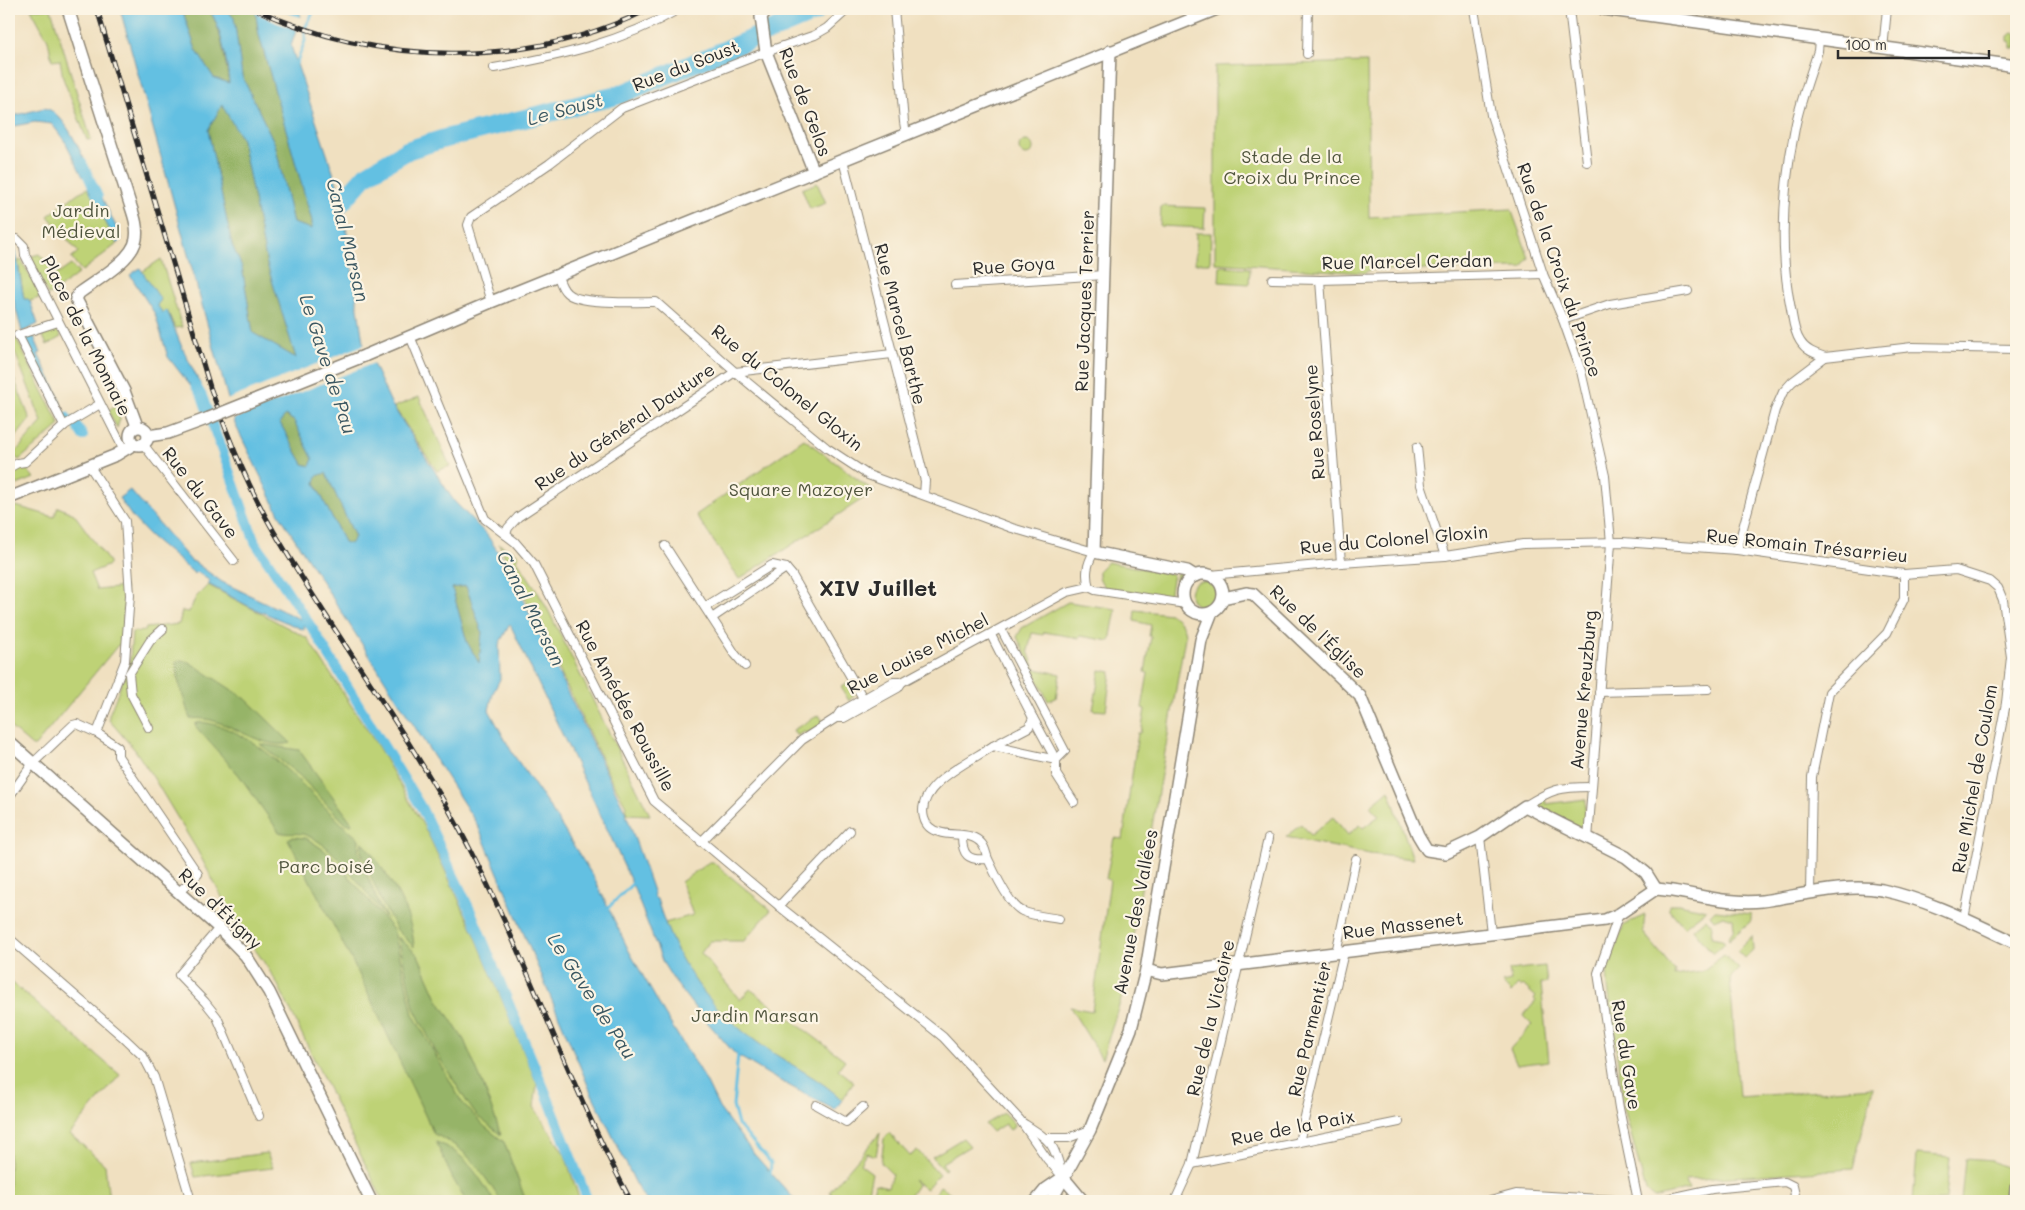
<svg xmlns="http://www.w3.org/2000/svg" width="2025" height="1210" viewBox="0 0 2025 1210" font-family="Mali,sans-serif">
<rect width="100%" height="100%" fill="#fcf5e5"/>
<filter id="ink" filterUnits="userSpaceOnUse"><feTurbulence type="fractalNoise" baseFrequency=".02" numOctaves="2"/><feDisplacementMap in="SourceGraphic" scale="10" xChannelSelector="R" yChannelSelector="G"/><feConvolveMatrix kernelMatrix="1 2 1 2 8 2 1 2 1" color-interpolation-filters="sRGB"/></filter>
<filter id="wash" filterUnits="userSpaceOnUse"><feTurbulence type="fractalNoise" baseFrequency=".0096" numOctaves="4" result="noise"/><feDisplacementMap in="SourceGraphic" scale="20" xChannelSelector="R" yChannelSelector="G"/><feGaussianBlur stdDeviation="1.12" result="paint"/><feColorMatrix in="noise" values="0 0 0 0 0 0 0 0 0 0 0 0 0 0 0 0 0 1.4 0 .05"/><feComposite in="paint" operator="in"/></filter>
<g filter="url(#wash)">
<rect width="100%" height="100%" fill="#f0e0c0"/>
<g fill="#bed276" stroke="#747e50">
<polygon points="31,9 51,9 91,139 87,140 63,78 60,60 52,61 48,40"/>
<polygon points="2013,33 2016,34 2016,48 2011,48 2011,42 2008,41 2008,36"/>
<polygon points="1367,62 1369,217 1511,209 1529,258 1522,268 1370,270 1364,273 1215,263 1215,66"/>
<circle cx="1026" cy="148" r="7"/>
<polygon points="817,183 826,203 810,209 802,189"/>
<polygon points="88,188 117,244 82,271 71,258 78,252 48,216 78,193"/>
<polygon points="1161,206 1205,208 1204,228 1160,226"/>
<polygon points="1196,233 1211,233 1210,263 1195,263"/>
<polygon points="39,254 58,274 71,265 79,273 52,294 48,295 29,257"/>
<polygon points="161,259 182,327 175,328 167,310 163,314 156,304 142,272"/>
<polygon points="21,260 42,297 30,301 28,299 24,300 18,261"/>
<polygon points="1220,266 1250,268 1249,284 1219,282"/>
<polygon points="55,324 61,337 47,345 40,330"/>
<polygon points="14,334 60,425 19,460 13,455 42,422 9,337"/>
<polygon points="9,366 30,419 9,446"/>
<polygon points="419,397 450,466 437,471 394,407"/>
<polygon points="120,403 120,419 117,428 108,411"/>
<polygon points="804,439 865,485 875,491 739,579 696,515"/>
<polygon points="24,466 34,478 17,485 9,473 15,468"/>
<polygon points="16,506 54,517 58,507 74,514 109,562 109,565 90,573 97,590 125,587 123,646 118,645 35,746 32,746 9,726 9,509"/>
<polygon points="499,544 509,550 511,549 519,556 516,559 536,589 548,610 650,815 627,814 625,808 626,806 611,779"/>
<polygon points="1107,562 1173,574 1169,598 1105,588 1099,578 1099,570"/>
<polygon points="1177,573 1185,575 1180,584 1176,600 1173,600"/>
<circle cx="1203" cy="594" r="13"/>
<path d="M208,585l99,53 72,110 48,84 45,96 65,156 -3,23 31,48 15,46h-197l-105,-216c-13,-22 -26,-43 -46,-60l3,-3 -38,-72 -44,-73 -18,-27 -26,-30v-5l21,-54 2,-29 13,-1 1,-3 33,-4 3,-13 7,1 7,-15z"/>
<polygon points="1068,602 1116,609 1110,641 1080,636 1079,638 1044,632 1043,635 1032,633 1028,651 1035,669 1060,674 1056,698 1048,701 1017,637 1022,628"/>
<path d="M1135,610l35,4c9,5 15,12 15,23l-62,356 -21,66 -32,-52 22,4 18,-131 -4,-1 8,-41 9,1 15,-106h3l4,-24 -3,-1 6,-35 -3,-1 6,-35 -2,-1 2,-11 -17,-4z"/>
<polygon points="1100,670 1111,672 1106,711 1093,710"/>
<polygon points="850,682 855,692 854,695 849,701 841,687"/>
<polygon points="819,715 824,723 808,733 803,732 797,736 793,730"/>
<polygon points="1389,790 1413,859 1370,854 1286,837 1301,824 1311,835 1333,817 1348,835 1360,825 1363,828 1379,816 1370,806"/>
<polygon points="1545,798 1546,804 1586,799 1583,829 1572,827 1571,822 1537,804"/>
<path d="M709,862h4l58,48 -27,31h-34l-9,12 39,47 10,-11 95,71 -7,9 16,13 -12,18c-18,-18 -41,-29 -63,-43 -15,-10 -32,-21 -46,-33 -31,-27 -54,-63 -68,-101l28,-8 -12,-33z"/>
<polygon points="1669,904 1679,904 1706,910 1684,927 1669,909"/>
<polygon points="1715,910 1751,914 1751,921 1729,940 1728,938 1734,929 1733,919 1723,916 1714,920 1710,915"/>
<polygon points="1645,915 1643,932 1675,971 1674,976 1701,972 1724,955 1739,969 1730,978 1739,1097 1873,1087 1853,1169 1685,1180 1689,1189 1654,1198 1646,1191 1624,1108 1608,987 1607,967 1624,925"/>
<polygon points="1706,918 1712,925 1711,937 1722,939 1725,943 1713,954 1693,929"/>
<polygon points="1752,936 1753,950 1744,958 1737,951"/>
<polygon points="1545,966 1547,983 1541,984 1549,1061 1517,1065 1510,1049 1532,1025 1523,1016 1536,1001 1534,999 1536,997 1523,985 1521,987 1518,985 1511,993 1502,983 1511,981 1509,970"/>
<polygon points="9,980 120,1075 70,1134 105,1165 109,1201 9,1201"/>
<polygon points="1004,1113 1014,1124 1013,1128 1010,1130 1005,1124 992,1132 985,1124"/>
<polygon points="880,1133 876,1156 866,1153 860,1164 872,1173 866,1201 835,1201 830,1191"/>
<polygon points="889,1133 910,1156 917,1150 939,1174 926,1189 913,1180 917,1185 906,1201 871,1201 875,1184 888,1187 892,1174 881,1163 884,1139"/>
<polygon points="963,1138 970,1146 942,1163 946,1169 944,1170 932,1157"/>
<polygon points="267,1153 273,1168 195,1177 191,1163"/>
<polygon points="1917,1154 1950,1157 1946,1200 1913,1201"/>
<polygon points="1965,1159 1992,1161 2009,1169 2005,1201 1961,1201"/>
<polygon points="940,1186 955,1196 959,1194 970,1201 942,1201 934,1194"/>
</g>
<g fill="#96b467" stroke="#607049">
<path d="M182,9h26c12,12 18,56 21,74l-15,-5 -18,-28z"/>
<polygon points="226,9 255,9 259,35 312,221 312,229 293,223 275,144 242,76 234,18"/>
<polygon points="222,105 242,139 267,264 296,358 253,333 242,267 232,245 208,130"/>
<polygon points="284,415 294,421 313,459 310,466 303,464 280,423"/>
<polygon points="326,473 355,537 350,545 344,542 315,483 316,476"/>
<polygon points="466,586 482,632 479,664 467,642 452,588"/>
<path d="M181,660l8,2 57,37 45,44c-32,9 -67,-30 -101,-24l-12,-39 -2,-18z"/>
<path d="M200,722c63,6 113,80 159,117l-1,13 21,53 8,14c-22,-26 -49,-72 -81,-84 -8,-3 -18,0 -27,-3l-40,-57 -43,-48 -1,-3z"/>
<polygon points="260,744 299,750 352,823 351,825 344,822 299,775"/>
<path d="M292,837l14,1 18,12 14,13 56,68 19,83 48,87 23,25 20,16 22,59h-25c-20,-30 -32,-52 -67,-67l-76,-162 -69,-131 -1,-2z"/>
<path d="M362,841c24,31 50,67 52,106l-17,-17 -15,-27 -21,-51z"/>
<polygon points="398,937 418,955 438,1000 464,1040 484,1087 501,1135 477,1116 467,1102 436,1052 414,1008"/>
<path d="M436,1142c29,10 43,35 58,59h-28l-14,-24z"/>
</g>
<g fill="#64c0e2" stroke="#487686" fill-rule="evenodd">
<path d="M120,9h62l14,41 18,28 15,5c-1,-18 -9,-62 -21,-74h18l8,9 8,58 33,68 18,79 19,6v-8l-53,-186 -4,-26h43l3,7 -10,30 51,153 21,143 29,63 62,96 33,34 17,26 121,250 29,83 -1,3 4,2c19,65 53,112 110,150 25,17 54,30 75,51l-7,10 -64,-34 -36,-22 -40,-46 -20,-26 -12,-19 -30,-77 -25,-55 -98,-207 -11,20 1,35 -7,14 -4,17 24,44 34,49 47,75 35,73 35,62 42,68 13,27 35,46 42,47h-149l-7,-9 -50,-102 -112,-264 -199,-312 -44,-90zM222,105l20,35 25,124 29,94 -43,-25 -11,-66 -10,-22 -24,-115zM285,415l9,6 19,38 -3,7 -7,-2 -23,-41zM326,473l29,64 -5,7 -6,-2 -29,-59 2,-7zM466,586l16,46 -3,31 -12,-21 -15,-54z"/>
<path d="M44,108c20,2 38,47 46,64l-7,5 -17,-34 -14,-19 -17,-2 -26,5v-10z"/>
<polygon points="95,183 122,239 117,244 88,188"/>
<polygon points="9,211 24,299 28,299 30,301 38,324 22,332 9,283"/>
<polygon points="140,268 161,300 157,305 163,313 167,310 181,345 205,394 200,398 168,357 155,314 130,275"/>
<polygon points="32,332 41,353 38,354 57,392 62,407 69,420 67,421 27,350 23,335"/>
<polygon points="130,490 192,562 193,561 222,582 304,621 304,630 248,606 208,584 210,581 197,572 195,574 149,535 133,518 119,498"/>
</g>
<g fill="#f0e0c0">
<polygon points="253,9 276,9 303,18 299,30 277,23 253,11"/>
<polygon points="366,344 374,363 231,420 224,401"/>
</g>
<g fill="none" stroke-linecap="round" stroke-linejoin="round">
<g stroke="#64c0e2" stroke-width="3">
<polyline points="296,64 305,41 305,28 315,9"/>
<polyline points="606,910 633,883"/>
<polyline points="738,1054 733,1106 738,1125 771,1163 770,1177"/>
</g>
<g stroke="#64c0e2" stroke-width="10">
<polyline points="82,163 98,197"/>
<polyline points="195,385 202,396 255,542 314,631 421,807 472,914 550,1103 588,1201"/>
<polyline points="66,417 68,421 75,423 83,436"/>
</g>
<polyline stroke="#64c0e2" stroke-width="19" points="325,221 366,175 408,150 443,139 619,95 815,12 818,9"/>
</g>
</g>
<g filter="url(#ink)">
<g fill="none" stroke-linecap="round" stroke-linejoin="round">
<defs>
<g id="street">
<polyline points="894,9 904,122 906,134"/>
<polyline points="1474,9 1491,115 1543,274 1563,320 1581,371 1605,476 1611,543 1588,839"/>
<polyline points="1569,9 1587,162"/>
<path d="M1819,40l-1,11c-8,25 -18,51 -23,77 -12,59 -16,122 -4,181 2,11 3,23 9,32 6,10 16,13 25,16l87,-10 104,2"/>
<polyline points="1883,49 1887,9"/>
<polyline points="1307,54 1308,9"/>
<path d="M494,68c65,-12 127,-25 185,-59"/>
<polyline points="843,160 925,481 924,495"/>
<polyline points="9,239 17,239 24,246 25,255 124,450"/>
<path d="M558,276c2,6 4,13 9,17 12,12 71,9 89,9l79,70 92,76 41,27 144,53 82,24c-7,12 -9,22 -5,35l6,3 91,14"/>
<polyline points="1272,279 1320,280 1543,274"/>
<polyline points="1320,280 1341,563"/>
<polyline points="955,285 1104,275"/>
<polyline points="491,302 468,225 471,217 549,164 622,108 766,52 815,35 827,28 848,9"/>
<polyline points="1563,320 1610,304 1688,291"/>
<polyline points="58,322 18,335 64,426"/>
<polyline points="410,336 485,519 515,542 534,564 654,801 779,906 943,1037 1020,1120 1047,1159 1063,1177"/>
<polyline points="143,444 234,561"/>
<polyline points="1417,447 1421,485 1445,556"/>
<polyline points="89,465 125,521 130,595 125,661 97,733"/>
<polyline points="9,468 18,463 25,462 65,425 100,404"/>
<polyline points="506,535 508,528 518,517 735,372 892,354"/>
<polyline points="665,546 735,654 745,666"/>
<polyline points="1737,550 1775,410 1783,392 1792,382 1825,357"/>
<polyline points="1210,575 1341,563 1445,556 1523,544 1622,542 1737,550 1904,574 1956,570 1990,581 1998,588 2003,600 2011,657 2006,703 1964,919"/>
<polyline points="705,607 772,565 786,568 792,575 867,705"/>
<polyline points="712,618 786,568"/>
<polyline points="991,635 1033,718 1029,727 993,746 1056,760 1065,751 1001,629"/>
<polyline points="1599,692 1708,689"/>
<polyline points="2006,703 2016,706"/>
<polyline points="836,718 844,718 898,688 902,682"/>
<polyline points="1033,718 1056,760 1056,774 1074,802"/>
<polyline points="149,728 131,694 129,674 150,641 163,629"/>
<path d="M993,746c-22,15 -78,39 -69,72 2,8 7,12 15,14 14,5 33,-1 43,12 4,5 4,12 7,17 6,13 21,45 33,50 11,5 26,6 37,8"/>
<polyline points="9,797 33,763 73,725 77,724 97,733 118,747 118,756 198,874 179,892"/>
<path d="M1525,806c27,-17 34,-19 66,-19"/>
<path d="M962,836c0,19 6,25 25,23"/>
<polyline points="1480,837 1491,933"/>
<polyline points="701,842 802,740 836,718 840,712 893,682 902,682 1067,592 1089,587"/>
<polyline points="1810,893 1812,777 1829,692 1887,633 1904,599 1904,574"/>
<polyline points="779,906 850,831"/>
<polyline points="1619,914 1598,973 1619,1108 1638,1201"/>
<polyline points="219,928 179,975 205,1002 217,1017 259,1116"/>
<polyline points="9,938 124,1038 143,1056 154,1077 191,1201"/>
<polyline points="1336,953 1356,859"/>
<polyline points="816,1105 846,1122 863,1107"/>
<path d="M1023,1123c28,18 31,19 39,52"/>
<polyline points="1046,1138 1068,1138 1090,1130"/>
<polyline points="1299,1142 1344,952"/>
<polyline points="1192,1164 1399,1122"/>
<polyline points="1175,1201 1192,1164 1268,839"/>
<polyline points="1490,1201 1516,1194 1632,1201"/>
<polyline points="1657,1201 1712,1189 1785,1182 1793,1186 1795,1195 1792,1201"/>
</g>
<g id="secondary">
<path d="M68,9l62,195c4,12 8,23 6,35 -3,21 -41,42 -57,54l-3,6 48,92 13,35"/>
<polyline points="767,9 761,17 766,52 814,172"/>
<polyline points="1603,9 2016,66"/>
<polyline points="1110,51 1094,552 1187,571 1195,576"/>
<polyline points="364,356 491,302 1217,9"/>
<circle cx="139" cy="436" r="9"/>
<polyline points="148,436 168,433 209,418"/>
<polyline points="9,498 116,455 134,444"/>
<circle cx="1203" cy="594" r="20"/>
<polyline points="1223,598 1246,593 1253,594 1360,696 1418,835 1427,850 1446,853 1480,837 1525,806 1626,857 1646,873 1656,889"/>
<polyline points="9,742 219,928 246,956 269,992 371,1201"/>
<path d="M1656,889c35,3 71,16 106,12 37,-5 83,-18 120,-11 47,10 91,33 134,53"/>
<polyline points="1146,970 1162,974 1605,920 1619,914 1656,889"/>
<polyline points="1063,1177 1083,1201"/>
<polyline points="1036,1201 1046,1189 1062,1178"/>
<polyline points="1051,1201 1090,1130 1131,1029 1146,970 1201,640 1212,612"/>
<polyline points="2015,1201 2016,1188"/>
</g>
</defs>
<use href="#street" stroke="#8e8676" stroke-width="10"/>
<use href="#secondary" stroke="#8e8676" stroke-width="14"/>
<use href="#street" stroke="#fff" stroke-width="8"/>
<use href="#secondary" stroke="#fff" stroke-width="11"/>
<defs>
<g id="rail">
<path d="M97,9l113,378c18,49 37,98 63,143 60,103 132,198 188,302 64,120 106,250 170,369"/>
<path d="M255,9c122,57 271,61 394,0"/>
</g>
</defs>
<use href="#rail" stroke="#2b2b2b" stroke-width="5"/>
<use href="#rail" stroke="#fcf5e5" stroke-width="3" stroke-dasharray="9" stroke-linecap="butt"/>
<defs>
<polyline id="secondary-bridge" points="209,418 364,356"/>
</defs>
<use href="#secondary-bridge" stroke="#8e8676" stroke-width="14" stroke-linecap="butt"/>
<use href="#secondary-bridge" stroke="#fff" stroke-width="11"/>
</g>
</g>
<g text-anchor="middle" stroke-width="4.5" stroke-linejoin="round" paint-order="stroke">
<g font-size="18" fill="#2b2b2b" stroke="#fcf5e5">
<text transform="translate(686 66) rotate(-21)" y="6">Rue du Soust</text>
<text transform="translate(805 102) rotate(69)" y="6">Rue de Gelos</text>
<text transform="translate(1407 262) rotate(-1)" y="6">Rue Marcel Cerdan</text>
<text transform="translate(1014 266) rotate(-4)" y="6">Rue Goya</text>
<text transform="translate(1559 270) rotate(71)" y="6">Rue de la Croix du Prince</text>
<text transform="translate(1085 301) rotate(-88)" y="6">Rue Jacques Terrier</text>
<text transform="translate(900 324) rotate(76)" y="6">Rue Marcel Barthe</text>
<text transform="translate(86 336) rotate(63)" y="6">Place de la Monnaie</text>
<text transform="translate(787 388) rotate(39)" y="6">Rue du Colonel Gloxin</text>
<text transform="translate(1315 422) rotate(-94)" y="6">Rue Roselyne</text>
<text transform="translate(625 427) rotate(-34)" y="6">Rue du Général Dauture</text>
<text transform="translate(200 493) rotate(52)" y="6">Rue du Gave</text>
<text transform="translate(1394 540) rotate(-5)" y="6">Rue du Colonel Gloxin</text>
<text transform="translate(1807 546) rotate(6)" y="6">Rue Romain Trésarrieu</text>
<text transform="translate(1318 632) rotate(44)" y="6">Rue de l'Église</text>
<text transform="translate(918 654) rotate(-27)" y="6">Rue Louise Michel</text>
<text transform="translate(1584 690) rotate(-85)" y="6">Avenue Kreuzburg</text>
<text transform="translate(625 706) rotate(62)" y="6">Rue Amédée Roussille</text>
<text transform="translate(1975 779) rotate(-80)" y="6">Rue Michel de Coulom</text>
<text transform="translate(220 909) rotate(44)" y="6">Rue d'Étigny</text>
<text transform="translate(1136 912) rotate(-79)" y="6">Avenue des Vallées</text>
<text transform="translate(1403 926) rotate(-7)" y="6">Rue Massenet</text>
<text transform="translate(1211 1018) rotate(-77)" y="6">Rue de la Victoire</text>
<text transform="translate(1310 1029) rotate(-77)" y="6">Rue Parmentier</text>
<text transform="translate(1626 1055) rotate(81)" y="6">Rue du Gave</text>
<text transform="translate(1293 1128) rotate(-11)" y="6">Rue de la Paix</text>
</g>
<g font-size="18" fill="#50553e" stroke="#fcf5e5">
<text x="1292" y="163">Stade de la<tspan x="1292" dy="21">Croix du Prince</tspan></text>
<text x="81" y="217">Jardin<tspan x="81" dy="21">Médieval</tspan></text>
<text x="801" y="496">Square Mazoyer</text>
<text x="326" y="873">Parc boisé</text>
<text x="755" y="1022">Jardin Marsan</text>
</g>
<g font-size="19" font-style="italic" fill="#3c5862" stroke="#fcf5e5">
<text transform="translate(565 109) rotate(-15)" y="7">Le Soust</text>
<text transform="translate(348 240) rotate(76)" y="7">Canal Marsan</text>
<text transform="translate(328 364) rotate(72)" y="7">Le Gave de Pau</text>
<text transform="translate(531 608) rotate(63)" y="7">Canal Marsan</text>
<text transform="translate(592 996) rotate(57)" y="7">Le Gave de Pau</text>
</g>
<g font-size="22" font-weight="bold" fill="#2b2b2b" stroke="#fcf5e5">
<text x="878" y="596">XIV Juillet</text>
</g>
</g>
<rect width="2025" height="1210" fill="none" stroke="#fcf5e5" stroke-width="30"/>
<path d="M1838 50v8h151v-8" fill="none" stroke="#2b2b2b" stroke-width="2.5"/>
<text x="1845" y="50" font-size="15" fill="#2b2b2b" stroke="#fcf5e5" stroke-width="4" paint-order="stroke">100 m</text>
</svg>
